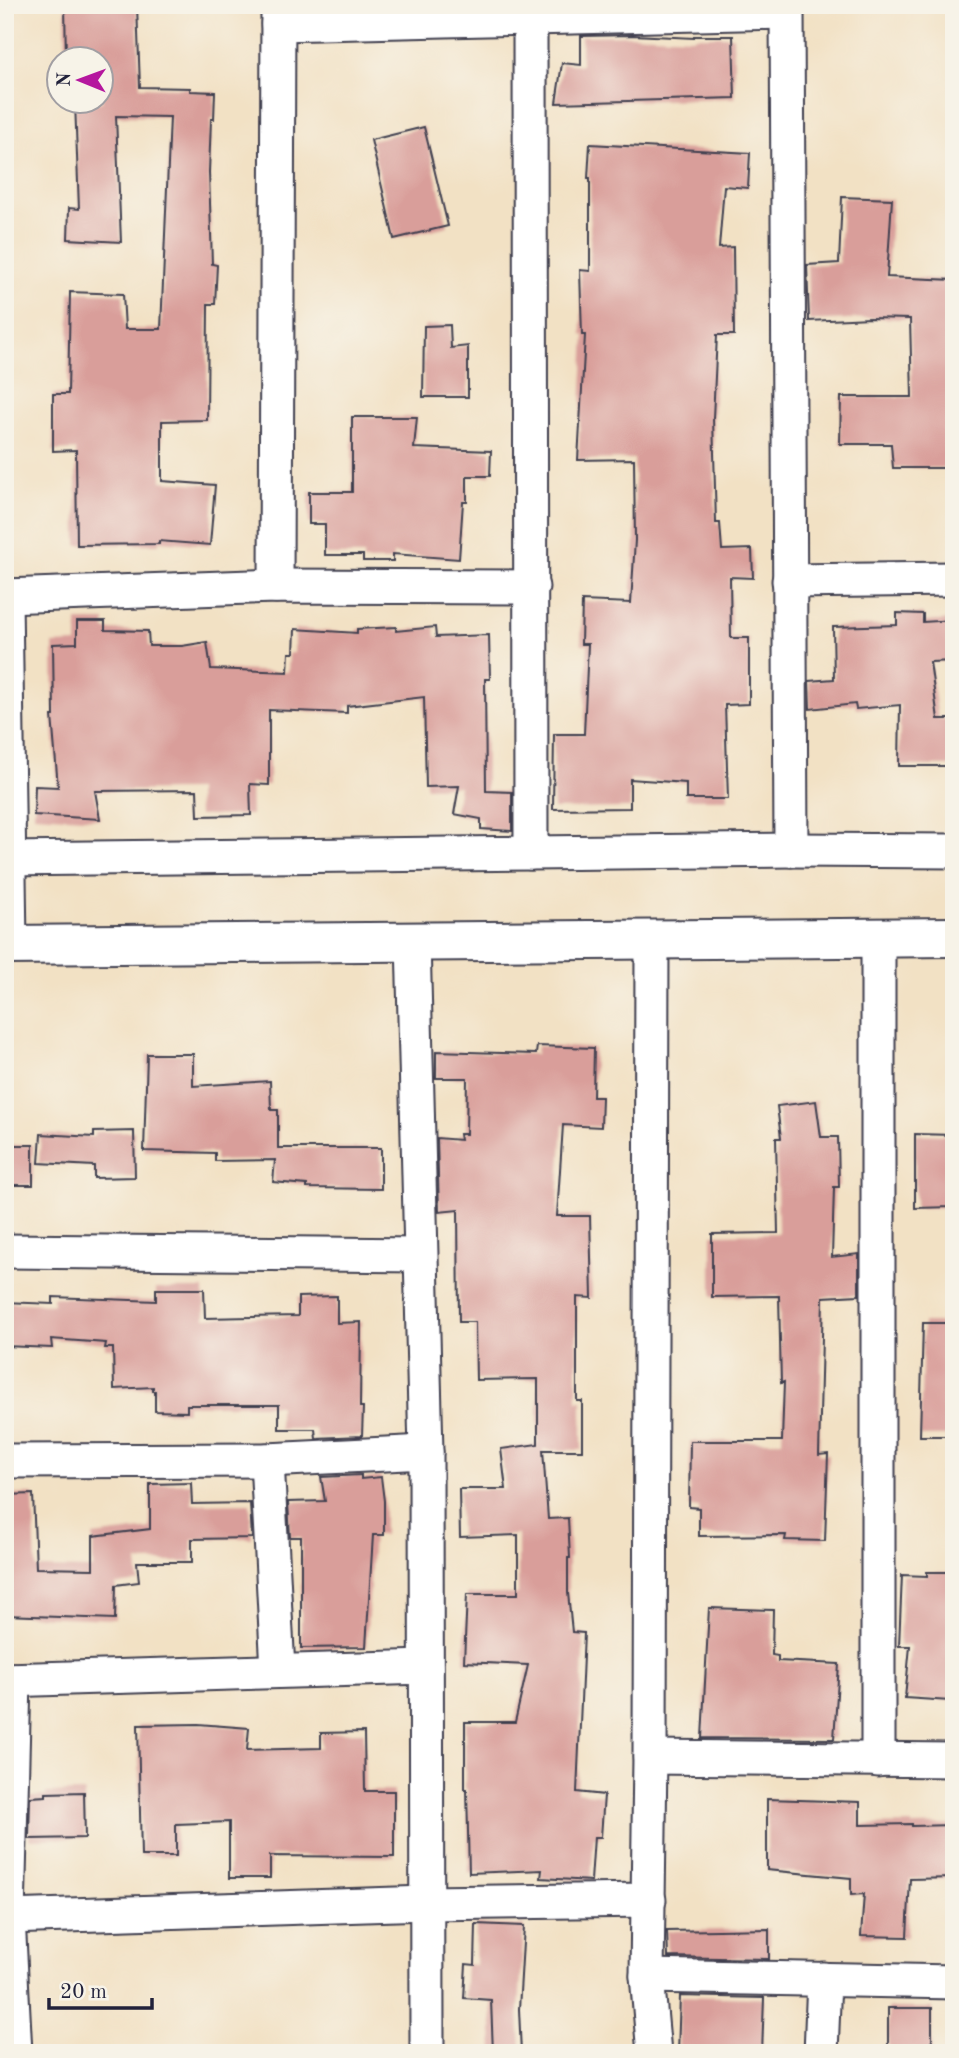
<svg xmlns="http://www.w3.org/2000/svg" width="959" height="2058" viewBox="0 0 959 2058" font-family="'Old Standard TT',serif">
<rect width="100%" height="100%" fill="#f7f3e8"/>
<filter id="ink" filterUnits="userSpaceOnUse"><feTurbulence type="fractalNoise" baseFrequency=".0143" numOctaves="2"/><feDisplacementMap in="SourceGraphic" scale="14" xChannelSelector="R" yChannelSelector="G"/><feConvolveMatrix kernelMatrix="1 2 1 2 8 2 1 2 1" color-interpolation-filters="sRGB"/></filter>
<filter id="wash" filterUnits="userSpaceOnUse"><feTurbulence type="fractalNoise" baseFrequency=".00686" numOctaves="4" result="noise"/><feDisplacementMap in="SourceGraphic" scale="28" xChannelSelector="R" yChannelSelector="G"/><feGaussianBlur stdDeviation="1.57" result="paint"/><feColorMatrix in="noise" values="0 0 0 0 0 0 0 0 0 0 0 0 0 0 0 0 0 1.4 0 .05"/><feComposite in="paint" operator="in"/></filter>
<g filter="url(#wash)">
<rect width="100%" height="100%" fill="#f2e1c4"/>
<g id="blocks">
<g fill="#d99e9a">
<polygon points="65,5 137,5 140,87 190,88 190,91 215,92 214,119 211,119 209,172 212,264 217,265 215,304 208,304 207,420 162,421 162,481 215,485 210,545 159,541 159,544 77,545 76,450 53,451 53,394 68,394 70,292 123,294 125,329 161,329 170,117 116,116 121,242 68,239 69,208 79,209 75,102 102,102 102,60 66,60"/>
<polygon points="633,35 694,38 694,36 733,36 735,98 556,103 562,63 581,65 581,36"/>
<polygon points="424,127 448,226 394,239 371,140"/>
<polygon points="590,144 750,153 748,188 724,186 719,248 733,247 734,335 717,335 713,418 716,523 720,523 722,550 752,549 753,578 730,577 731,638 749,638 749,704 725,705 728,799 686,799 686,783 630,779 630,808 553,809 554,734 584,734 588,644 581,644 582,601 631,603 635,540 634,459 578,460 585,335 582,335 580,270 590,271 590,178 588,178"/>
<polygon points="842,197 892,199 887,277 954,280 954,468 893,468 891,444 840,444 841,397 912,397 910,319 870,318 809,321 807,265 839,263"/>
<polygon points="450,325 451,348 468,346 468,397 423,397 424,326"/>
<polygon points="352,417 417,417 414,448 491,451 490,476 467,476 467,502 463,502 459,559 393,554 393,561 363,561 363,555 325,555 325,524 309,524 309,492 352,492"/>
<polygon points="897,613 923,614 923,622 954,620 954,661 930,662 938,719 954,719 954,766 899,766 900,705 856,709 855,704 810,709 809,681 834,679 833,627 897,625"/>
<polygon points="77,621 105,621 105,630 148,631 149,646 182,646 207,642 211,669 288,672 289,653 294,653 295,629 357,633 357,629 396,627 396,631 435,627 436,637 489,635 490,679 485,679 486,791 512,792 512,831 481,829 481,819 454,814 459,786 426,787 424,697 347,706 347,713 269,710 269,785 250,784 251,815 198,816 197,790 95,791 100,819 34,815 35,786 58,787 52,716 54,716 53,644 77,643"/>
<polygon points="537,1046 594,1048 593,1097 602,1097 601,1127 563,1125 557,1216 590,1216 592,1298 577,1297 577,1401 582,1401 582,1450 543,1450 548,1519 568,1518 570,1558 568,1558 568,1593 572,1632 584,1633 577,1792 604,1795 601,1837 594,1837 591,1881 541,1878 542,1870 469,1873 467,1789 465,1789 465,1722 515,1722 528,1665 464,1662 467,1594 518,1594 518,1535 460,1537 459,1489 506,1489 501,1449 538,1444 538,1379 476,1380 475,1322 459,1322 458,1210 439,1212 437,1138 460,1140 459,1134 466,1134 467,1078 436,1078 436,1051 536,1054"/>
<polygon points="147,1054 193,1054 193,1086 270,1081 271,1110 278,1110 278,1148 381,1148 381,1189 307,1188 307,1185 273,1182 275,1160 215,1161 215,1153 144,1151"/>
<polygon points="816,1101 821,1137 838,1137 839,1187 834,1187 832,1257 859,1254 859,1295 823,1297 819,1455 828,1454 825,1541 785,1540 786,1535 699,1536 699,1508 689,1507 690,1441 782,1441 784,1382 781,1383 779,1296 712,1297 712,1234 778,1233 776,1138 781,1138 777,1106"/>
<polygon points="134,1131 135,1177 94,1178 94,1166 39,1163 41,1134 94,1137 94,1132"/>
<polygon points="915,1134 954,1135 953,1207 915,1208"/>
<rect x="5" y="1145" width="28" height="40"/>
<polygon points="156,1289 204,1289 205,1318 298,1316 298,1297 337,1296 337,1323 361,1322 360,1407 363,1407 362,1436 316,1438 315,1429 279,1429 279,1405 187,1405 187,1412 155,1411 155,1391 153,1391 153,1387 114,1389 113,1348 105,1348 106,1343 51,1339 52,1348 5,1346 5,1302 53,1304 53,1297 156,1301"/>
<polygon points="923,1323 954,1323 954,1436 920,1436"/>
<polygon points="361,1475 361,1479 381,1477 384,1501 384,1535 373,1535 366,1647 301,1648 301,1537 290,1537 288,1502 325,1501 321,1477"/>
<polygon points="191,1483 192,1504 250,1503 252,1538 192,1539 192,1562 137,1562 139,1582 116,1585 115,1619 5,1615 5,1495 33,1494 36,1568 93,1569 93,1536 150,1529 150,1484"/>
<polygon points="927,1572 954,1572 954,1641 950,1701 905,1698 910,1646 899,1646 902,1575 927,1576"/>
<polygon points="709,1608 773,1610 772,1655 778,1656 778,1661 839,1664 834,1739 702,1738"/>
<polygon points="198,1724 249,1728 247,1750 321,1748 321,1733 364,1732 365,1791 394,1791 394,1857 270,1856 270,1878 229,1878 229,1822 176,1824 176,1856 141,1856 138,1725"/>
<polygon points="84,1792 85,1838 29,1839 30,1797 46,1796 46,1793"/>
<polygon points="767,1799 860,1802 860,1825 912,1824 912,1826 954,1825 954,1878 910,1879 907,1937 861,1936 864,1894 851,1895 851,1878 767,1870"/>
<polygon points="476,1924 524,1926 519,2009 521,2053 493,2053 491,2000 464,1998 466,1964 475,1965"/>
<polygon points="769,1929 769,1959 668,1957 667,1931"/>
<polygon points="680,1996 764,1998 762,2053 678,2053"/>
<rect x="888" y="2008" width="44" height="45"/>
</g>
</g>
</g>
<g filter="url(#ink)">
<use href="#blocks" fill-opacity="0" stroke="#413f50" stroke-width="2"/>
<g fill="none" stroke-linecap="round" stroke-linejoin="round">
<defs>
<g id="street">
<polyline points="278,24 787,12"/>
<polyline points="789,581 954,579"/>
<polyline points="276,586 278,5"/>
<polyline points="5,596 276,586 532,587"/>
<polyline points="5,598 10,945"/>
<polyline points="791,850 954,851"/>
<polyline points="531,853 791,850 787,5"/>
<polyline points="5,859 531,853 530,18"/>
<polyline points="652,939 650,1757 647,1976 654,2053"/>
<polyline points="413,940 426,1452 427,2053"/>
<polyline points="5,1251 420,1255"/>
<polyline points="267,1460 278,1670"/>
<polyline points="5,1461 267,1460 426,1452"/>
<polyline points="5,1680 426,1667"/>
<polyline points="14,1680 8,1917 15,2053"/>
<polyline points="650,1757 954,1760"/>
<polyline points="878,1760 878,937"/>
<polyline points="8,1917 426,1903 649,1900"/>
<polyline points="647,1976 954,1982"/>
<polyline points="821,2053 824,1979"/>
</g>
<polyline id="secondary" points="5,945 954,937"/>
</defs>
<use href="#street" stroke="#413f50" stroke-width="37"/>
<use href="#secondary" stroke="#413f50" stroke-width="42"/>
<use href="#street" stroke="#fff" stroke-width="33"/>
<use href="#secondary" stroke="#fff" stroke-width="38"/>
</g>
</g>
<rect width="959" height="2058" fill="none" stroke="#f7f3e8" stroke-width="28"/>
<g transform="translate(80 80) rotate(271)"><circle r="33" fill="#f7f3e8" stroke="#a29fa3" stroke-width="2"/>
<path d="M0-5L12 26L0 18L-12 26Z" fill="#b5179e"/>
<text y="-10" font-size="19" font-weight="bold" text-anchor="middle" fill="#22223b">N</text>
</g>
<path d="M49 1998v10h103v-10" fill="none" stroke="#22223b" stroke-width="3.5"/>
<text x="60" y="1998" font-size="21" fill="#22223b" stroke="#f7f3e8" stroke-width="5" paint-order="stroke">20 m</text>
</svg>
